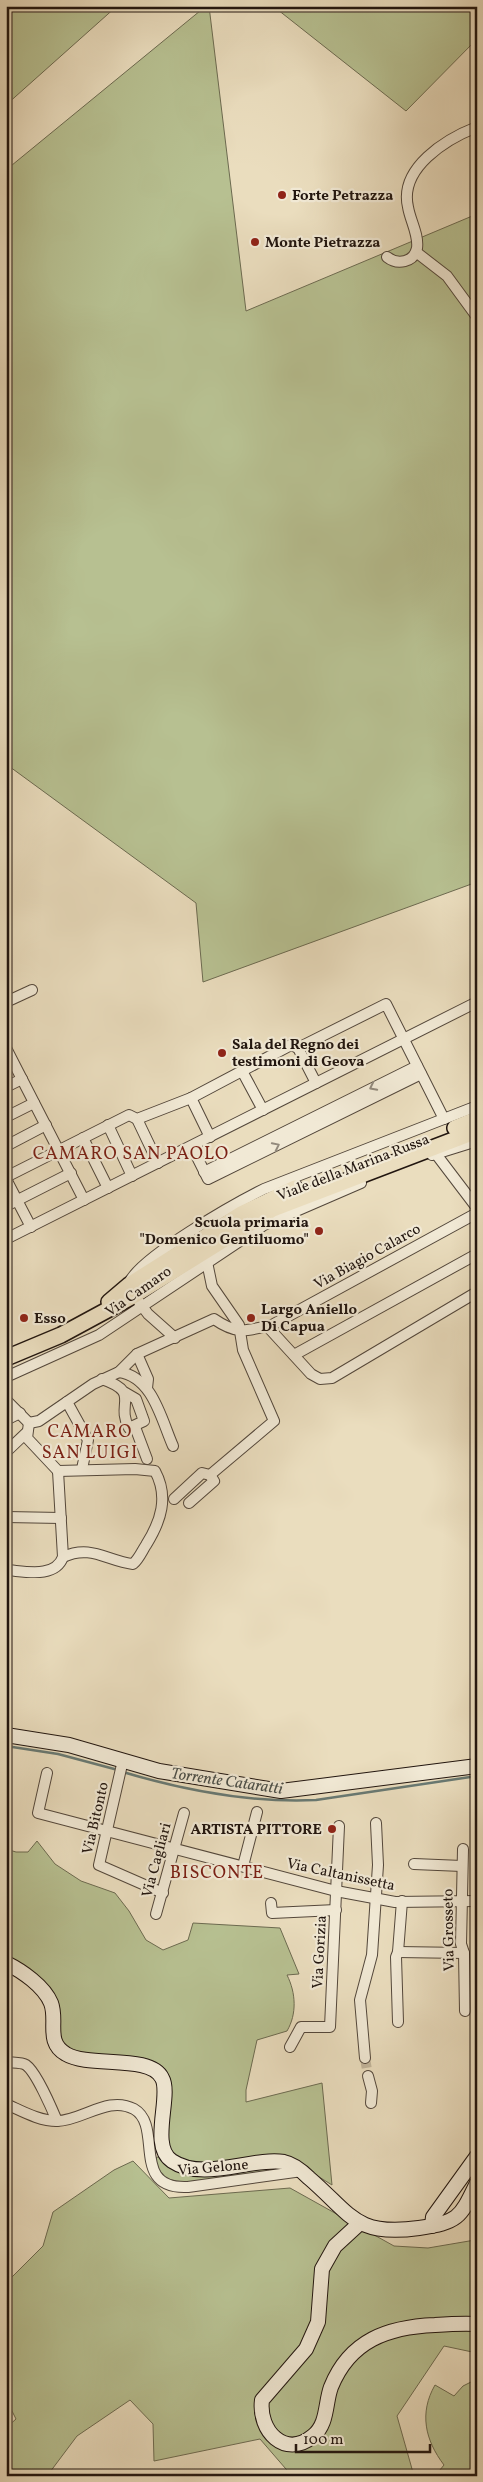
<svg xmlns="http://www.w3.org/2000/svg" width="483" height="2482" viewBox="0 0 483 2482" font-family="Vollkorn,serif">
<rect width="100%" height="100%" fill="#eaddbe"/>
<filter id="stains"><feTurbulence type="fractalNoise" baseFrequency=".004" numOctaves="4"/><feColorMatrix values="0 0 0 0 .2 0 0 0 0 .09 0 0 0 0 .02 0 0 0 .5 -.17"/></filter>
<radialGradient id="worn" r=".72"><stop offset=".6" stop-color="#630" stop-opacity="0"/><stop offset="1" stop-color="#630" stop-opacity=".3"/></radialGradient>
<g fill="#b7c091" stroke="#6c6a50">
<polygon points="6,6 117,6 6,105"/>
<polygon points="206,6 209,6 246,311 477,214 477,882 203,982 196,903 6,764 6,170"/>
<polygon points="273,6 477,6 477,39 406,111"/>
<path d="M37,1841l18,23 26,17 34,12 14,18 17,29 17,10 25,-10 5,-17 87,5 19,46 -12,1c9,18 10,39 0,56l-30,9 -11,50v12l76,-19 10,102 -32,-20 -117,-3 -14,-10c-1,-13 -3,-27 -2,-40 1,-18 11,-33 -8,-46l-87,-13 -12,-13 -2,-28 -52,-54v-109l10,3h12z"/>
<path d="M162,2156l3,6 125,7 -102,13c-22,-1 -26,-3 -34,-24z"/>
<polygon points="133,2161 169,2198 290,2188 394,2246 428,2248 475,2240 477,2233 477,2353 444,2346 397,2416 414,2476 292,2476 260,2439 154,2461 153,2424 130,2400 77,2436 47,2476 6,2476 6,2428 16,2419 6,2399 6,2283 43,2246 53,2212 114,2170"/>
<path d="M477,2379v97h-42l9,-11c-19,-25 -25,-52 -9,-80l19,11 9,-10z"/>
</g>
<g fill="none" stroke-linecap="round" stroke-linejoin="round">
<g stroke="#687973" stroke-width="2.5">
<polyline points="6,1746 58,1754 118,1770"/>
<path d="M123,1772c60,18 130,31 193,28l161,-24"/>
</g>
<polyline stroke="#c2b59b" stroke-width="10" stroke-dasharray="10 5" stroke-linecap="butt" points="365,2058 368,2076"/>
<defs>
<g id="street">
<polyline points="416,252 447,276 477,317"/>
<path d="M387,257c10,8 27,6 30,-9 2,-13 -7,-28 -9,-41 -9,-39 38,-68 69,-80"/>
<polyline points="477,861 477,863"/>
<polyline points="6,1002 32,990"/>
<polyline points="6,1048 84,1200"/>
<polyline points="298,1048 316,1083"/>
<polyline points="242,1071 263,1110"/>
<polyline points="6,1087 22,1079"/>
<polyline points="191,1098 210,1137"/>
<polyline points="6,1117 34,1103"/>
<polyline points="137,1119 158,1163"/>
<polyline points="108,1125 132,1176"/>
<polyline points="83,1138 108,1188"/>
<polyline points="6,1146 46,1125"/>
<polyline points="192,1147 208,1179 421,1074"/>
<polyline points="436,1154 477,1208"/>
<polyline points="432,1155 477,1141"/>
<polyline points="204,1172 417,1066"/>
<polyline points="6,1177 129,1115 137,1119 191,1098 291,1045 298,1048 386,1004 444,1119"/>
<polyline points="6,1179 31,1227"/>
<polyline points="6,1206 71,1173"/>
<polyline points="6,1239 477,1002"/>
<path d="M129,1283c11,-26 107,-80 135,-94l213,-83"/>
<polyline points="139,1302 148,1314 175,1338"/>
<polyline points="267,1326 311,1374 320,1379 332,1378 477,1292"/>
<polyline points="137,1354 148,1379 147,1388"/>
<polyline points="294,1355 477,1254"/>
<path d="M119,1372c34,5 42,47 54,74"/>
<polyline points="6,1377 99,1335 264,1225 361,1183"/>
<path d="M102,1379c40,14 13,24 27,49l15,-7 -8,-22 -12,-7"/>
<polyline points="6,1400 29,1423"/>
<polyline points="67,1402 88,1440 82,1469"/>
<polyline points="6,1420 20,1413"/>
<path d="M29,1423l10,-2 54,-37 26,-12 18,-18 77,-35c23,16 32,12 58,6l205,-112"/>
<polyline points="29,1423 27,1438 58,1471"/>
<polyline points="135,1427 147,1459"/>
<polyline points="6,1452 26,1433"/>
<path d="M58,1471l77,-2 20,2c14,26 6,50 -9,74 -4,6 -7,14 -13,19 -26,-3 -42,-20 -70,-7"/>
<polyline points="58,1471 63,1557"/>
<polyline points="174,1499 202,1473 210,1475 274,1421 243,1350 239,1325 212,1286 207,1262"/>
<polyline points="189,1503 214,1481 210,1475"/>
<polyline points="6,1517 61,1518"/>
<path d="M6,1570c18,1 49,9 57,-13"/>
<polyline points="123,1760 99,1865 163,1893"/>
<polyline points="47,1773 38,1813 336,1891 395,1902 477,1901"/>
<polyline points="463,1849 461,1944 464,1953 465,2011"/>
<polyline points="414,1864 462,1866"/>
<polyline points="243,1866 257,1812"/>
<polyline points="271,1903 272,1913 336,1910"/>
<polyline points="156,1914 184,1813"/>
<polyline points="398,1952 464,1953"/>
<polyline points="398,2022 396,1957 398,1952 402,1901"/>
<polyline points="290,2047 301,2027 330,2027 339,1826"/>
<polyline points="365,2058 360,2000 372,1955 378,1865 376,1823"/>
<path d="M6,2062c6,1 15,0 20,3 10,7 26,44 31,56"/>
<polyline points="368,2076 372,2091 371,2103"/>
<path d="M6,2104c16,7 33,17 51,17 25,0 51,-26 77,-12 30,17 -5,81 54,78l114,-16"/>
</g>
<g id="secondary">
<polyline points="6,1735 69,1745 159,1771 281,1791 477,1766"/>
<path d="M6,1963c16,8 38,23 45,40 7,18 -6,39 15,51 23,14 84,0 96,24 10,17 -13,68 10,83 31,21 79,-4 112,1 10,2 18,9 25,16 42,36 46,59 110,50 40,-6 41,-10 58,-45"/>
<path d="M360,2223l-25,23 -13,23 -4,53 -12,27 -44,51c-4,31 23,59 51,36 15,-12 12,-33 18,-49 19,-47 57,-60 104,-62 14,-1 28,-2 42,-1"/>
<polyline points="432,2226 433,2217 477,2156"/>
</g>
<g id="primary">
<polyline points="455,1128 477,1119"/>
<polyline points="109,1302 129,1285 241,1214 295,1188"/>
<polyline points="6,1358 61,1335 135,1295 273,1209 477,1131"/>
</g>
</defs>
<use href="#street" stroke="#53473b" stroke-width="12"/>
<use href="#secondary" stroke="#21150f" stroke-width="16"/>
<use href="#primary" stroke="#21150f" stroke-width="18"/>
<use href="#street" stroke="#f1e9d5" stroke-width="10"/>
<use href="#secondary" stroke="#f1e9d5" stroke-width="14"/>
<use href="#primary" stroke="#eaddbe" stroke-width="15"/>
</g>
<defs><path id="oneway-chevron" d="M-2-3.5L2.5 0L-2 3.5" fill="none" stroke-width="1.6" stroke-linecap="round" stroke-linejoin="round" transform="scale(1.25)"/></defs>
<g stroke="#938a7c">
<use href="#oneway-chevron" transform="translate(373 1087) rotate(153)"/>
<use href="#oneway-chevron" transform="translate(276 1146) rotate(-26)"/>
</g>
<g fill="#8f2418" stroke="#f1e9d5" stroke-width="2">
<circle cx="282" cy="195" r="5"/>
<circle cx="255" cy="242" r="5"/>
<circle cx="222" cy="1053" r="5"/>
<circle cx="319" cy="1231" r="5"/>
<circle cx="24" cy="1318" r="5"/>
<circle cx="251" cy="1318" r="5"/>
<circle cx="332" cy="1829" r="5"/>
</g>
<g text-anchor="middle" stroke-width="4.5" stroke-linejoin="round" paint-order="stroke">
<g font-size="15" font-weight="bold" fill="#21150f" stroke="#f1e9d5" text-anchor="start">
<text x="292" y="200">Forte Petrazza</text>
<text x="265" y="247">Monte Pietrazza</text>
<text x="232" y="1049">Sala del Regno dei<tspan x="232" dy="17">testimoni di Geova</tspan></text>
<text x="309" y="1227" text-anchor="end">Scuola primaria<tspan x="309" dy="17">"Domenico Gentiluomo"</tspan></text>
<text x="261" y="1314">Largo Aniello<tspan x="261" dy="17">Di Capua</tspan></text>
<text x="34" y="1323">Esso</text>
<text x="322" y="1834" text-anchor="end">ARTISTA PITTORE</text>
</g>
<g font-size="15" fill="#21150f" stroke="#f1e9d5">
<text transform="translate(353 1167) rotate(-21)" y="5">Viale della Marina Russa</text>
<text transform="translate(367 1256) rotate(-29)" y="5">Via Biagio Calarco</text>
<text transform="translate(138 1291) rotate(-35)" y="5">Via Camaro</text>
<text transform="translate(95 1818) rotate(-77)" y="5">Via Bitonto</text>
<text transform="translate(156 1860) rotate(-75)" y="5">Via Cagliari</text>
<text transform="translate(341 1874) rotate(12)" y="5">Via Caltanissetta</text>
<text transform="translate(448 1930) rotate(-91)" y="5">Via Grosseto</text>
<text transform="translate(319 1952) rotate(-87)" y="5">Via Gorizia</text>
<text transform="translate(213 2167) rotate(-5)" y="5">Via Gelone</text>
</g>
<g font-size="16" font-style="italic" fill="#4b4f49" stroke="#f1e9d5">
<text transform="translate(227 1780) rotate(8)" y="6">Torrente Cataratti</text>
</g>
<g font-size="18" letter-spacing="1" fill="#7a1f14" stroke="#f1e9d5">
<text x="131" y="1159">CAMARO SAN PAOLO</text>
<text x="90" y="1437">CAMARO<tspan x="90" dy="21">SAN LUIGI</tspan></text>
<text x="217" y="1878">BISCONTE</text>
</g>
</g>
<rect width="483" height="2482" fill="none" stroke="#eaddbe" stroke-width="25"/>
<rect x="8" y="8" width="468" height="2467" fill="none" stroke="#21150f" stroke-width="2.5"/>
<rect x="12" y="12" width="458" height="2457" fill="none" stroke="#21150f"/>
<path d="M296 2444v8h134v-8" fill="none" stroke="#21150f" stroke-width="2.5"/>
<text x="303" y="2444" font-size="15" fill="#21150f" stroke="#f1e9d5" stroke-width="4" paint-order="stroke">100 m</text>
<rect width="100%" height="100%" filter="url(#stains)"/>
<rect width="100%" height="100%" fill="url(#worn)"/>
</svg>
